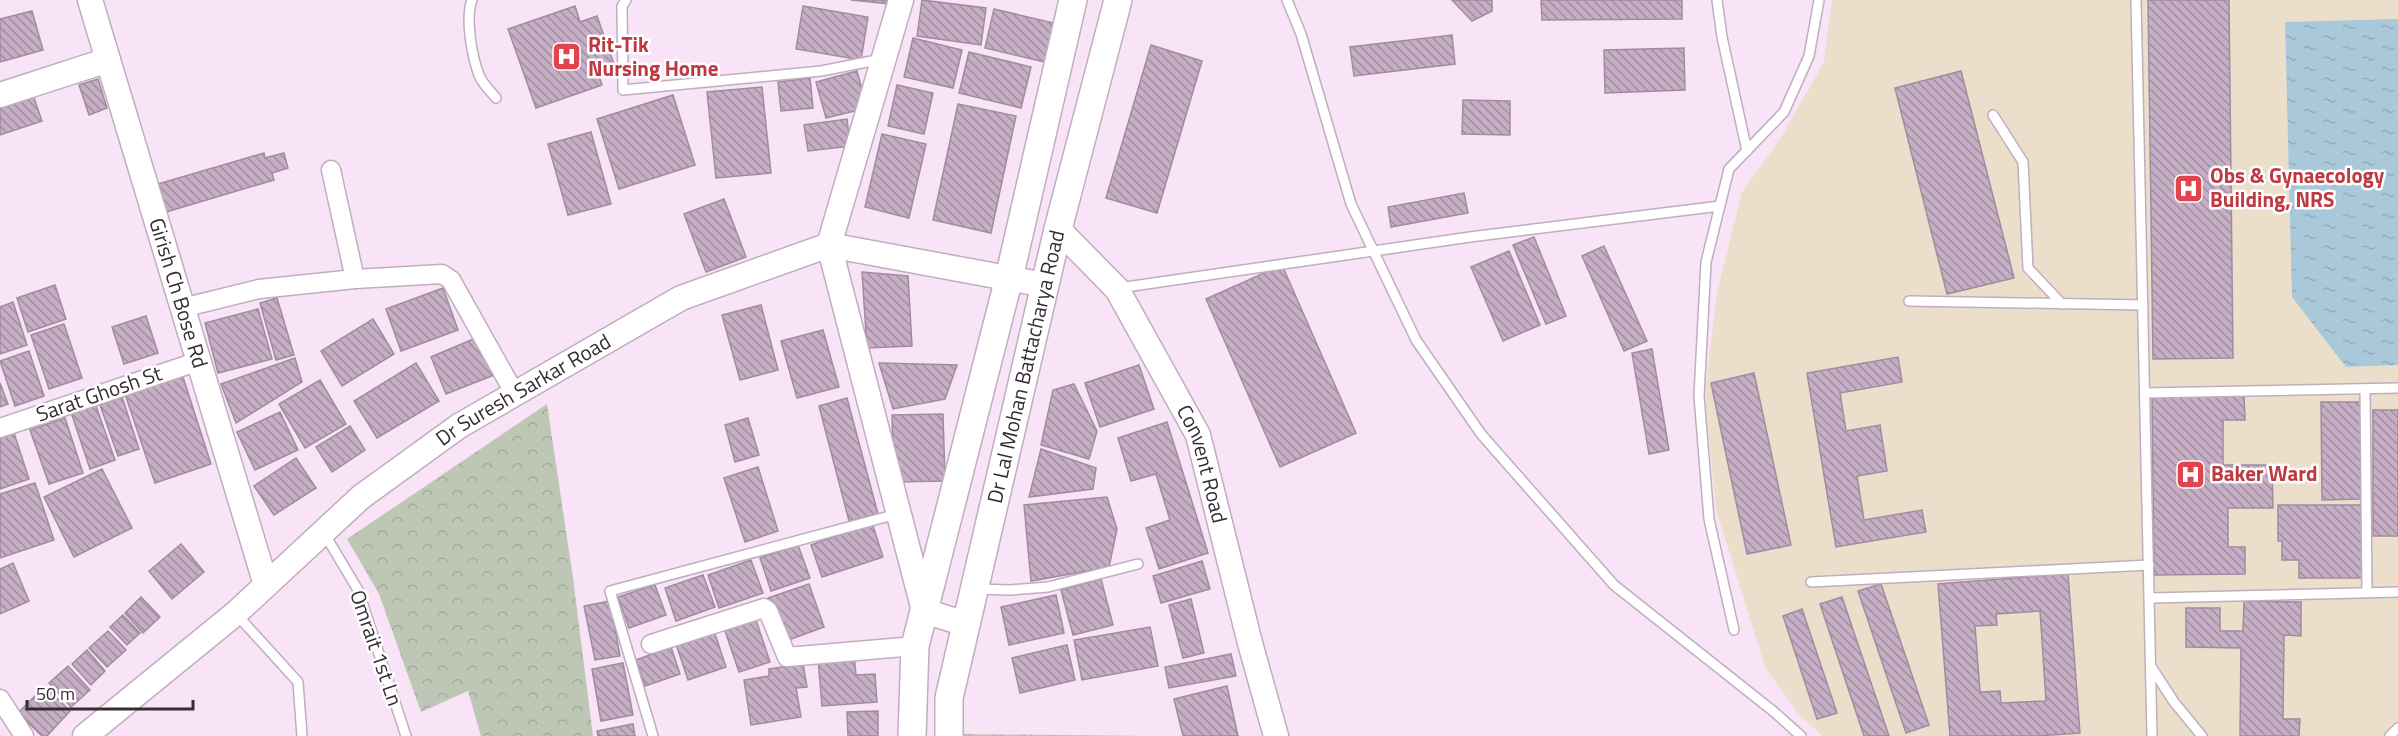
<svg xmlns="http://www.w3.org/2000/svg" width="2398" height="736" viewBox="0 0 2398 736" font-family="'Titillium Web',sans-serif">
<defs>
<pattern id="park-crowns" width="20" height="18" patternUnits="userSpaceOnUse" patternTransform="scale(1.5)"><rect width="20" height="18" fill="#bec7b5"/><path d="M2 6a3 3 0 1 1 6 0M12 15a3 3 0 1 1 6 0" fill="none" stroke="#a4ab9c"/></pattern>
<pattern id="water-ripples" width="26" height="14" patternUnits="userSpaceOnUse" patternTransform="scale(1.5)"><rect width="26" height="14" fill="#a9c8da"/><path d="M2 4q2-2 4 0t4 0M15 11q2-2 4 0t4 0" fill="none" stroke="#92acbc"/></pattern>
<pattern id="building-back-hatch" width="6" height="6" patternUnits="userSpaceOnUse" patternTransform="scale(1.5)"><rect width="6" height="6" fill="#c6aec5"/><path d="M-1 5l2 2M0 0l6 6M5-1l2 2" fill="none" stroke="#a28ea1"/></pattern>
</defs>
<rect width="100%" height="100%" fill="#f8e3f7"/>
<polygon fill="#ebdfcb" points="1832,0 2398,0 2398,736 1822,736 1798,713 1765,667 1716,509 1706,409 1706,383 1717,293 1742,192 1780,139 1824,62"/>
<g fill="url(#park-crowns)">
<polygon points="547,404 573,578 593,736 481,736 468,691 421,712 379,594 347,539"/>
<polygon points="956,734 1149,736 956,736"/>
</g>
<polygon fill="url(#water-ripples)" points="2398,19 2398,365 2346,367 2292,297 2285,22"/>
<g fill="url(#building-back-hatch)" stroke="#a08c9f" stroke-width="1.5" fill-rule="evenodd">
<polygon points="851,0 889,0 889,4"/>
<polygon points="922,0 986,8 981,45 917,36"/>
<polygon points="1452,0 1492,0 1492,11 1472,21"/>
<polygon points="1541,0 1682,0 1682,19 1542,20"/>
<polygon points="2148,0 2229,0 2233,358 2153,359"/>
<polygon points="575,6 580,22 597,16 615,67 598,73 602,85 536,108 508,29"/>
<polygon points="803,6 868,17 861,60 796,49"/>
<polygon points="994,9 1058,24 1049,63 985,48"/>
<polygon points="32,11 43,50 0,62 0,19"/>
<polygon points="1452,35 1455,64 1354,76 1350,47"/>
<polygon points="913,38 962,50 953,88 904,77"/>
<polygon points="1151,45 1202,61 1157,213 1106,198"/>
<polygon points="1684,48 1685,90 1605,93 1604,50"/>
<polygon points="969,52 1031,67 1021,108 959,93"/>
<polygon points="857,71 867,108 826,118 816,82"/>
<polygon points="1961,71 2014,278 1947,294 1895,88"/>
<polygon points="810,78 813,108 781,111 778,82"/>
<polygon points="98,79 107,108 89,115 79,85"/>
<polygon points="897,85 933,93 924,134 888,126"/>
<polygon points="762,87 771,173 716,178 707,92"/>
<polygon points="32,92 42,121 0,135 0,103"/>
<polygon points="673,95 695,165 619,189 597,119"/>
<polygon points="1463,100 1510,101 1510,135 1462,134"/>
<polygon points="958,104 1016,116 991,233 933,220"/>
<polygon points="847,119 850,146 808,151 804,125"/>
<polygon points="591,132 611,204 568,215 548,144"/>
<polygon points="882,134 926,144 909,218 865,207"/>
<polygon points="264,153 265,158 284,153 288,168 272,173 274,180 166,212 158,184"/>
<polygon points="1464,193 1468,213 1391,227 1388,207"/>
<polygon points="724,199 746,257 706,272 684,214"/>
<polygon points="1534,237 1566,316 1546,324 1513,245"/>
<polygon points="1604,246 1647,341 1624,351 1582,256"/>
<polygon points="1509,251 1540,325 1503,341 1471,267"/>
<polygon points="1282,265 1356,433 1280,467 1206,299"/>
<polygon points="862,272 908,276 912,346 867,348"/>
<polygon points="55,285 66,319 28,332 17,298"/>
<polygon points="443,288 458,330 401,351 386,309"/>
<polygon points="277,298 294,355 276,360 260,303"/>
<polygon points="13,302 27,345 0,354 0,307"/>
<polygon points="761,305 778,370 740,380 722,315"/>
<polygon points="258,309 272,359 218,373 205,323"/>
<polygon points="146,316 158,353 124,364 112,327"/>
<polygon points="373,319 394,354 342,386 321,351"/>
<polygon points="64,324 82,378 49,389 31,335"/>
<polygon points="823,330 839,387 797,398 781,341"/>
<polygon points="478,337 494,375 446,394 431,357"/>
<polygon points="1652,349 1669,450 1649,454 1632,353"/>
<polygon points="29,351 44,396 15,406 0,361"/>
<polygon points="1898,357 1902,382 1840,393 1846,431 1880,425 1887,471 1857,476 1864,520 1922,510 1926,532 1836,547 1807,373"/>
<polygon points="295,358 302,382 236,423 221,384"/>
<polygon points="416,363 439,401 377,438 354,401"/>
<polygon points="879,363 957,365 945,399 893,409"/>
<polygon points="1139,365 1154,409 1100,427 1085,383"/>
<polygon points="1754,373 1791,545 1747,554 1711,383"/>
<polygon points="182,374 211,464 155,483 125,394"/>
<polygon points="320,380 346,424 305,448 279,404"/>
<polygon points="0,383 8,404 0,407"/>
<polygon points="1074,384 1097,431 1089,459 1041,445 1053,390"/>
<polygon points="2244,394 2245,420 2223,420 2223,465 2272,465 2273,508 2228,508 2228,547 2245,547 2245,574 2154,575 2152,395"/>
<polygon points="122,397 139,449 118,456 100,405"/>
<polygon points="847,398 878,514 849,521 819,406"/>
<polygon points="2321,402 2361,402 2362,499 2322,500"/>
<polygon points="95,403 115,460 90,469 71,412"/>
<rect x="2373" y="410" width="25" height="126"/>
<polygon points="280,412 298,450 255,470 237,432"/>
<polygon points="943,414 945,481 894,482 892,415"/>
<polygon points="65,418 83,473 49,484 30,430"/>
<polygon points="748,418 759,455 735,462 725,425"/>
<polygon points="1167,422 1208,553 1159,569 1146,528 1170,520 1156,474 1131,481 1118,438"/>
<polygon points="350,426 365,450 332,472 316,447"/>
<polygon points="14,433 29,479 0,489 0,438"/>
<polygon points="1041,449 1096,468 1093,489 1029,497"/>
<polygon points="296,458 316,488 274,515 254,486"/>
<polygon points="758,467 778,531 745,542 724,478"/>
<polygon points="102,469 132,528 74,557 44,497"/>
<polygon points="35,483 54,540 0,558 0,494"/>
<polygon points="1107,497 1117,529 1109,567 1031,581 1024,505"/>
<polygon points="2278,505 2363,505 2363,578 2299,578 2299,560 2282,560 2282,541 2278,541"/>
<polygon points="872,523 883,557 822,577 811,545"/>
<polygon points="181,544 204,572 172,599 149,571"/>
<polygon points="798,545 810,578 771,591 760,558"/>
<polygon points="751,560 763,593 719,608 708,575"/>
<polygon points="1202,561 1210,589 1161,603 1153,576"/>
<polygon points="13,563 29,601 0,614 0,569"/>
<path d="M2068,574l12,159 -43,3h-87l-12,-152zM2040,611l6,90 -45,2 -1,-12 -20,1 -5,-66 22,-1 -1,-11z"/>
<polygon points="703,575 715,607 676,621 665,588"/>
<polygon points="1101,579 1113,625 1073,635 1061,590"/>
<polygon points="809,584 824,627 783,642 768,598"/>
<polygon points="1881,584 1929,725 1906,733 1858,591"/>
<polygon points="655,585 666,615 629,628 618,597"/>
<polygon points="1056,595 1064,633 1009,645 1001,607"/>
<polygon points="141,597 160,617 143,633 125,613"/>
<polygon points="1842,597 1889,736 1864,736 1820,604"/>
<polygon points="1191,599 1204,653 1183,658 1169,605"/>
<polygon points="610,601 620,656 595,660 584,606"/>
<polygon points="2244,601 2301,602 2301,636 2284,635 2283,719 2300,719 2299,736 2240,736 2241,648 2186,647 2186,608 2220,608 2220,631 2243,631"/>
<polygon points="1802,609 1837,713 1817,719 1783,616"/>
<polygon points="123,615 140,633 127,645 110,627"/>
<polygon points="755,617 770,662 739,672 724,628"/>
<polygon points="1150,627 1158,666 1082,680 1074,640"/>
<polygon points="108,631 126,650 107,667 89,648"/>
<polygon points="714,631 726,667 688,680 676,644"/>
<polygon points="1067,645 1075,680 1020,693 1012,658"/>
<polygon points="671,647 680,674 645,686 636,660"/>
<polygon points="87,650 105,671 91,685 72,664"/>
<polygon points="1231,654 1236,676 1169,688 1165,667"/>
<polygon points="854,656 856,675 875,674 877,702 822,706 818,659"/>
<polygon points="623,663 633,715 601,721 592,669"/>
<polygon points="803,664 807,687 796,688 801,717 751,725 744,680 769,676 769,669"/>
<polygon points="68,666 90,690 71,707 49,683"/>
<polygon points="45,686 70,711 47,736 42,736 18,713"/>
<polygon points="1227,686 1238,736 1183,736 1174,699"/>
<polygon points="878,711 878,736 848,736 847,712"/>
<polygon points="633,724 635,736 598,736 597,731"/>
</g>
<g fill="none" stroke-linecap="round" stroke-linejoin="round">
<defs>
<g id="service">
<path d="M472,0c-7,18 0,57 7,75 3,8 11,16 17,23"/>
<polyline points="626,0 622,6 623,90 821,71 882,59"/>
<polyline points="1287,0 1301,34 1351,204 1416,340 1481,434 1614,585 1773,711 1801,736"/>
<polyline points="1717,0 1722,37 1747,151"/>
<polyline points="2136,0 2152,736"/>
<polyline points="1993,115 2023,162 2028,268 2062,304"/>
<polyline points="1119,288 1470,237 1720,206"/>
<polyline points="1909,301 2143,305"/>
<polyline points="2365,389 2367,592"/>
<polyline points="2145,393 2398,388"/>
<polyline points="324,533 358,590 406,736"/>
<polyline points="1811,582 2149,565"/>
<polyline points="977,589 1010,590 1048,587 1138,564"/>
<polyline points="2150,598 2398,592"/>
<polyline points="237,615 298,682 302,736"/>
<polyline points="1734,630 1709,519 1699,396 1706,262 1729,169 1784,112 1809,56 1819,0"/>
<polyline points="2152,668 2174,702 2202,736"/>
<polyline points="653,736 610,591 897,514"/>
<polyline points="2390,736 2398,728"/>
</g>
<g id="minor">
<polyline points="331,170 355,279"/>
<polyline points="182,308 259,289 355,279 442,274 451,280 515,394"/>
<polyline points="0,428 199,361"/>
<polyline points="651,644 764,608 768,611 787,657 915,646"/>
<polyline points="0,699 24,736"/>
</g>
<g id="tertiary">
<path id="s1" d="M90,0l176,585"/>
<polyline points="901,0 829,245 924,611 966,624"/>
<polyline points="0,95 108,60"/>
<path id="s2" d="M1058,229l59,60 81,146 52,208 26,93"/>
<path id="s3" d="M85,736l151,-123 125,-116 98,-71 222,-128 148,-53 216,40"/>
</g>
<g id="secondary">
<polyline points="912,736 915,646 1009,278 1073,0"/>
<path id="s4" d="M949,736v-38l109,-469 60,-229"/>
</g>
</defs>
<use href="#service" stroke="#c1adc0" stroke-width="12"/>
<use href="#minor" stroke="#c1adc0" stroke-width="21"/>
<use href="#tertiary" stroke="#c1adc0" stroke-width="27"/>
<use href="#secondary" stroke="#c1adc0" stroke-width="30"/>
<use href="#service" stroke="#fff" stroke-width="9"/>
<use href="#minor" stroke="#fff" stroke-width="18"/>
<use href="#tertiary" stroke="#fff" stroke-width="24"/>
<use href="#secondary" stroke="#fff" stroke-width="27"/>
</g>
<defs>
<symbol id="hospital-square" viewBox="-11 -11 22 22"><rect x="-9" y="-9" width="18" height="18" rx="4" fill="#e0444e" stroke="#fff"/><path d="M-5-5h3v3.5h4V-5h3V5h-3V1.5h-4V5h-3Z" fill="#fff"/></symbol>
</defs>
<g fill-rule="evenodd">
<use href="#hospital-square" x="550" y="40" width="33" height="33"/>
<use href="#hospital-square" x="2172" y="172" width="33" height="33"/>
<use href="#hospital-square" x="2174" y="458" width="33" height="33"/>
</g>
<g text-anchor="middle" stroke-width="5" stroke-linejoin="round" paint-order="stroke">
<g font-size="21" font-weight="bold" fill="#be3a42" stroke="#fff" text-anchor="start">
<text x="588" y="52">Rit-Tik<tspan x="588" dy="24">Nursing Home</tspan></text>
<text x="2210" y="183">Obs &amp; Gynaecology<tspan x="2210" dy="24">Building, NRS</tspan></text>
<text x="2211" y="481">Baker Ward</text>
</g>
<g font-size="21" fill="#352d34" stroke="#fff">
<text dy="7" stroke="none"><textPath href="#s1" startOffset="306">Girish Ch Bose Rd</textPath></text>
<text dy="7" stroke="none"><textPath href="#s4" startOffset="378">Dr Lal Mohan Battacharya Road</textPath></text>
<text dy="7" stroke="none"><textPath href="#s3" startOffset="560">Dr Suresh Sarkar Road</textPath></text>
<text transform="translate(99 394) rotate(-19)" y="7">Sarat Ghosh St</text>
<text dy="7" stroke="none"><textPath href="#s2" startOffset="280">Convent Road</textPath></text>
<text transform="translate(376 648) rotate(71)" y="7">Omrait 1st Ln</text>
</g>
</g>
<path d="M27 700v9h166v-9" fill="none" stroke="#352d34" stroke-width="3"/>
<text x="36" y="700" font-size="18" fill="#352d34" stroke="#ffffff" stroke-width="4.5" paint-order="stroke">50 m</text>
</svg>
